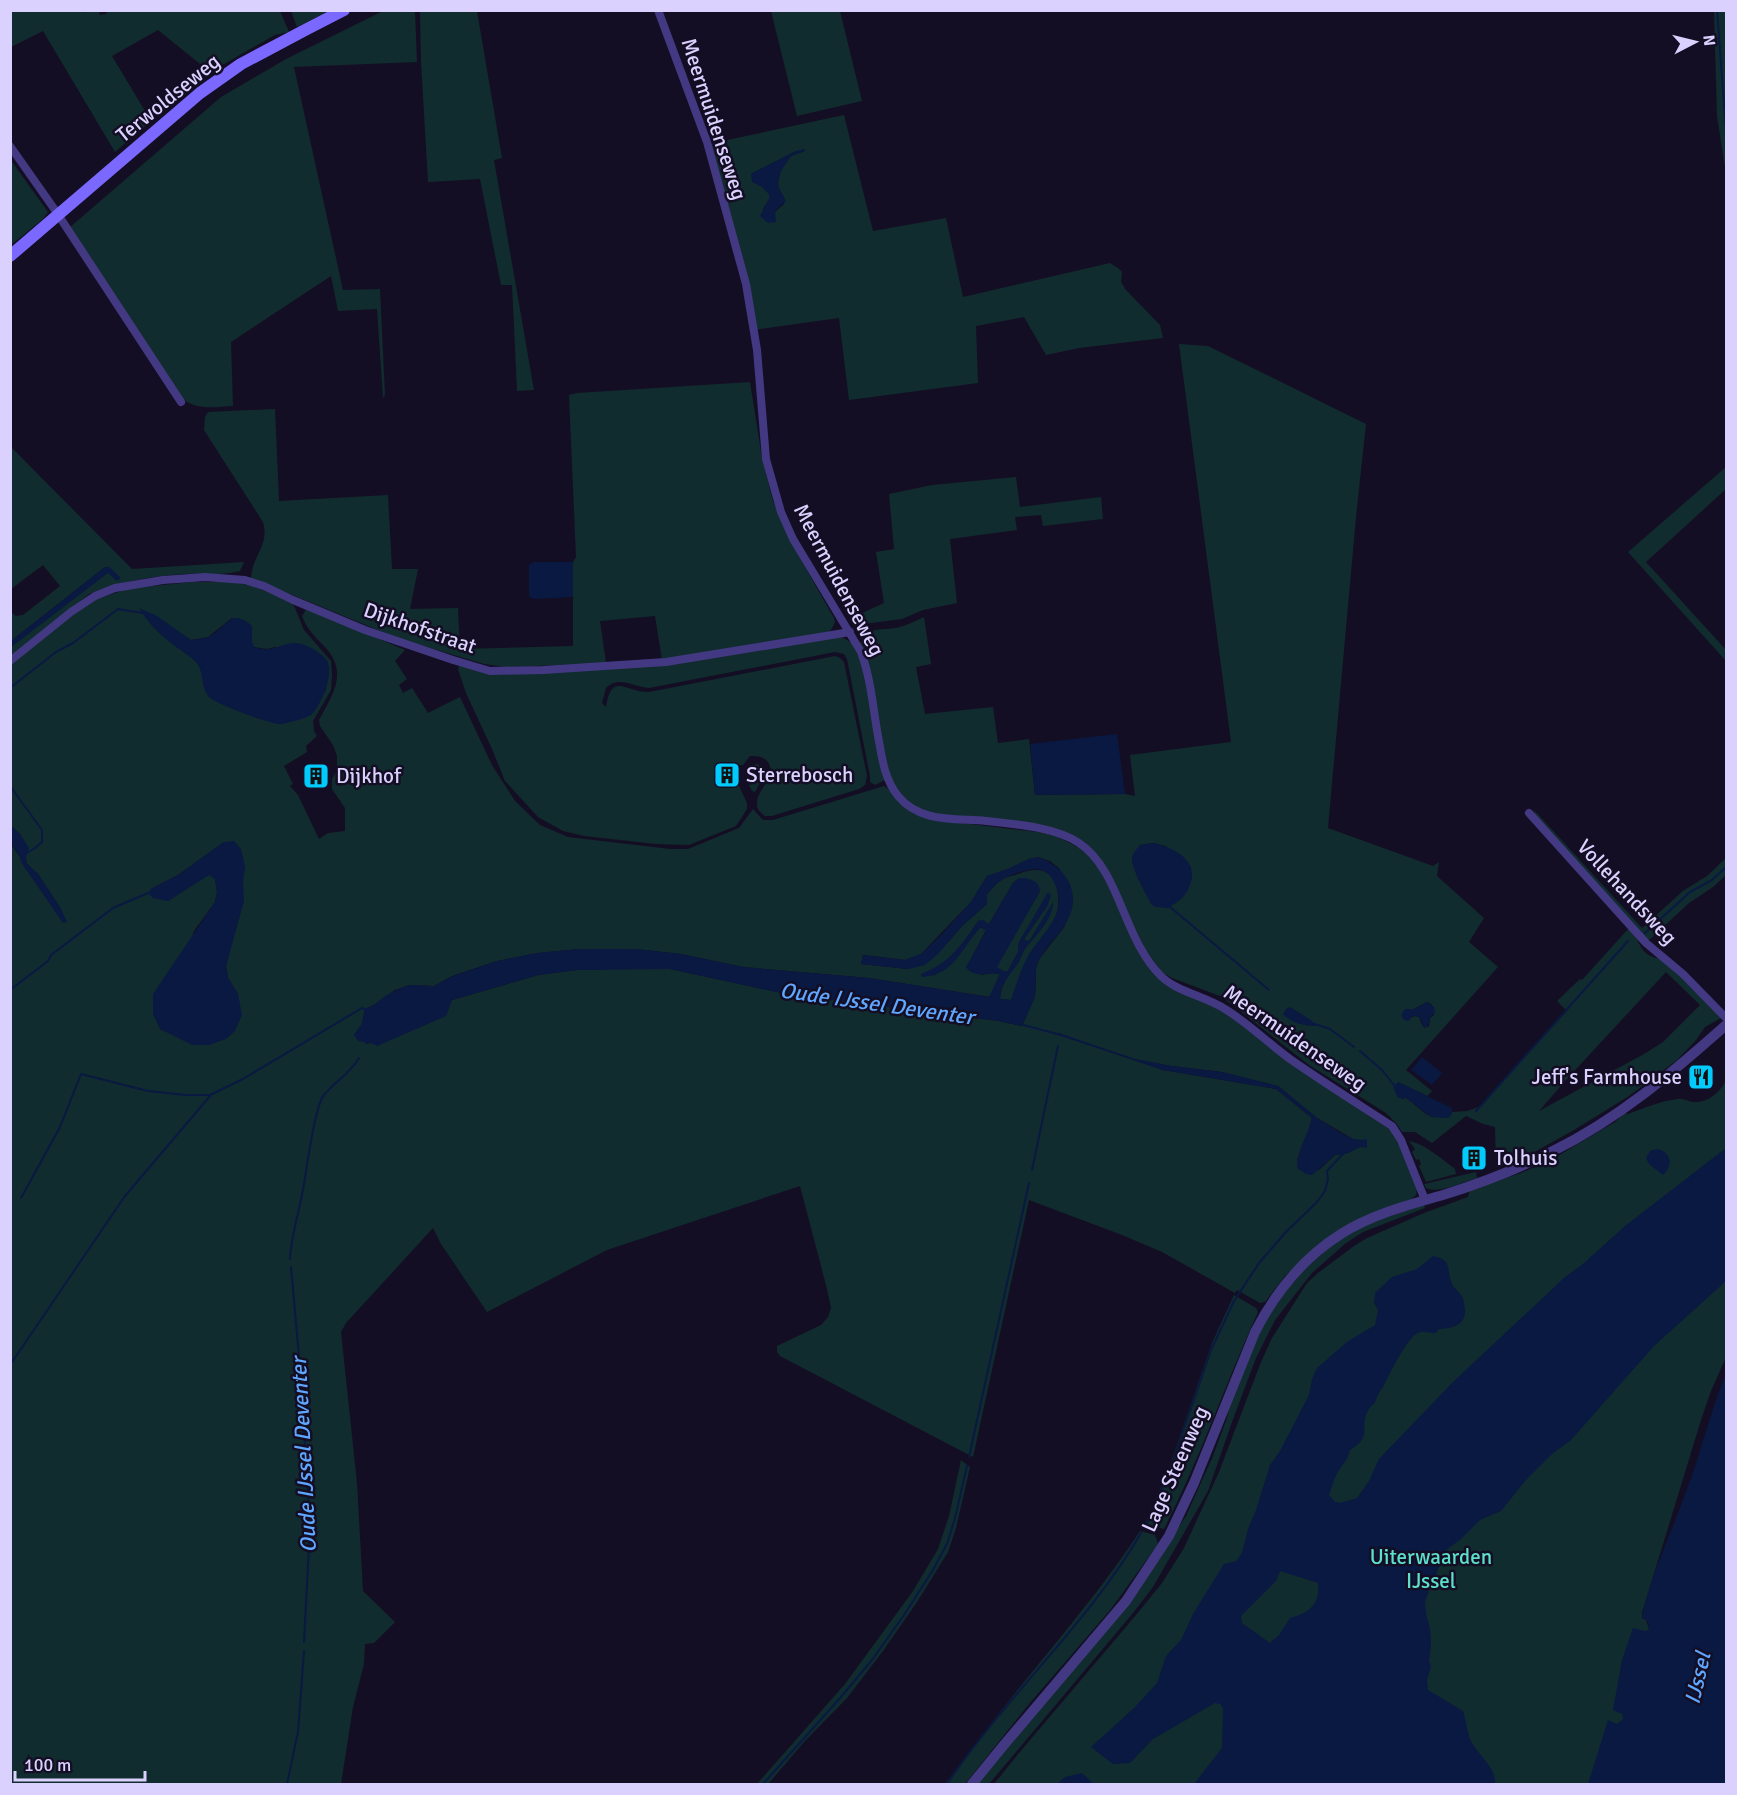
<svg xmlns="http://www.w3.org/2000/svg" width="1737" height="1795" viewBox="0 0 1737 1795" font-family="Signika,sans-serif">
<rect width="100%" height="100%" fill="#140e24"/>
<g fill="#112c2e" fill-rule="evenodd">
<polygon points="83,10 85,13 87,11 100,11 99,15 106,14 108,10 280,11 289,32 275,35 210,72 158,30 112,56 151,121 115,152 43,31 11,47 10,11"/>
<polygon points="291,11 329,11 297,27"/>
<path d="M383,11h32l2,51 -123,5 49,223 37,-1 5,106 -2,3 -6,-89 -39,2 -7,-35 -100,66 2,64c-18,1 -38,5 -52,-9l-112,-169 152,-131 65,-38z"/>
<polygon points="420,11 477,11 502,158 494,160 534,390 517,391 512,285 501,285 480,179 428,182 421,62"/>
<polygon points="771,11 840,11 862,101 797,116"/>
<polygon points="1714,11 1726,11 1726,174 1717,116"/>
<path d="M844,115l29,116 73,-13 17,79 147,-34 8,5 4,4 -1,10 5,8 34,35 3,13 -84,10 -33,7 -22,-38 -48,9 2,57 -129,17 -10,-82 -85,12 -42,-181v-5l6,-2zM796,151h9c-5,2 -11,3 -15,6 -6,5 -13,20 -12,28 1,7 5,9 6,19l-9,8 -12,-3 6,-10v-5l-18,-20z"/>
<polygon points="10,159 48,212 43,219 11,245"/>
<path d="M1179,344l29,2 158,78 -10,93 -28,311 105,38 6,-4 -2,14 47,42 -15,24 29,25 -92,103 26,21 -5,5 -29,-14 4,17 4,-1c20,14 20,24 46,16v-2l15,-1 12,-4 88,-96 -10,-10 23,-22 2,1 47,-52c14,14 8,29 35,31l57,59 -16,9 -9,13 -19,20 -48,36 -55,34 -43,24 -23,11 -12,2 -1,-40 -12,-3 -17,-8 -34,27 -17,-11h-13l-6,-9 -10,-10 -77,-48 -83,-65 -6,-4 -48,-18 -9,-5 -17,-22 -45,-92 -20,-18 -24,-11 -120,-15 -22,-8 -14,-11 -10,-16 -32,-135c12,-20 18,-14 37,-17 10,-2 19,-7 28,-11l7,47 -15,3 9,47 68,-7 5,36 31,-4 6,56 90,-1 10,2 -5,-41 101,-13zM1154,843l11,3 26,21v12l-4,13 -55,-35 8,-12zM1666,972l34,33 -37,37 -19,12 -105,57 27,-31zM1427,1002l4,2 3,11 -4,3 -1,8 -4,2 -3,-3 -3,-8 -4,-1 -5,2 2,-8z"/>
<path d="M750,382l12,76 11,43 16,38 45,79 1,4 -4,8 -4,2 -165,28 -7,-44 -55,5 6,42 -100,4 -22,-3 -84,-25 -149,-61c1,-22 19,-33 12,-56l-59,-92 1,-13 3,-5 67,-3 4,92 109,-6 4,74h26l-8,40 48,-1 2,41 113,-3v-84l3,-5 -7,-162 8,-2z"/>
<path d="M10,446l122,123 112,-7 -4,9c-18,5 -38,2 -56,3 -31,2 -66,8 -95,20l-78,62v-9l97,-75 9,9 -12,-14 -94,74v-29l5,4 7,-1 37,-29 -17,-21 -32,24z"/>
<polygon points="1726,467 1726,489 1646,562 1726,650 1726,661 1628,552"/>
<polygon points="1016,477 1020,507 1101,497 1103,519 1043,526 1041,515 1015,517 1017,530 950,539 957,603 923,610 902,619 855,625 849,619 884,603 876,552 894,549 889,494 932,485"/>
<path d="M193,582h41l20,4 37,16 4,6 9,22 27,31 1,16 -1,13 -18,31 1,10 3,5 -11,10 1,6 -23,14 9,18 -3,2 8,9 21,44 9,-6 17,-2v-23l-13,-19v-10l5,-9v-14l-4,-11 -13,-19 -1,-6c14,-26 30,-48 5,-74 -10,-10 -17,-17 -22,-30l5,-8 98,42 -10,11 12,18 -8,6 4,8 9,-5 16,25 32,-16 32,68 23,36 25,24 28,12 102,12h18l51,-21 14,-19 10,11h10l111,-34 52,34 101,12 17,3 26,13 16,15 55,107 61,34 178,123 10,17 17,46 -1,5 -6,5 -99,52 -26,24 -20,26 -5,1 -23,-13 -2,3 -73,-41 -40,-17 -93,-35 -56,257 -193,-101 -3,-4v-6l44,-21 7,-8 3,-9 -4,-19 -27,-103 -193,64 -120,62 -46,-68 -8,-16 -87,95 -5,9 16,151 6,108 32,31 -21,21 -9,1 -1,20 -11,43 -12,77h-330l-1,-941 10,14 5,11 36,41 -23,-35 -11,-10 -7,-30 -9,-8v-164l81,-61 38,-13zM140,609l51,31 17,-3 24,-19 20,8v16l2,5 13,2 8,-2 54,20 -1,12 -3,13 -46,32 -21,-6 -19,-8 -36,-25c0,-6 0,-12 -3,-18 -6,-11 -22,-19 -32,-27 -12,-9 -20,-19 -28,-31zM224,842l21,24 -19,100 2,12 10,16 -64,41 -14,-6 34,-98 21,-29 2,-10 -2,-13 -6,-5 -41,27 -17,-12 27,-14zM1038,857l12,4 10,8 5,57 -25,32 -5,12 1,7 -1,19 -13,30 -23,-5 -213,-27 -116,-25h-59l-34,1 -39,5 -86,25 -81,43 -6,1 1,-2 -12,-7 8,-11 3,-15 9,-4 21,-15 15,-5 24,1 18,-10 45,-15 41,-8 41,-4h56l46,5 62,13 126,11 121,19 10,-23 -7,-1 -12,2 -9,-18 14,-27 -6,-3 -46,49c3,-10 9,-12 16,-19 10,-10 19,-21 26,-33h13l24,-41 6,-5h5l16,13 -44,76 7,4h5l10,-19 1,-10 32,-47 -4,11 -23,33 3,3 3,-2 23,-37c-5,23 -19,30 -30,49 -2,4 -4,9 -7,13 -8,10 -15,20 -16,34l12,1c4,-17 12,-35 22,-51 11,-19 27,-29 24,-54 -3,-26 -19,-29 -40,-21 -6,2 -13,3 -18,7 -5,3 -9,9 -13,13v10l-24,21 -14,16 -41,28 -47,-5 2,-9 42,5 16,-6 50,-52 16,-26 21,-7 21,-10zM1059,1034l76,25 36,7 51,6 56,14 39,32 36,21 8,1 -1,7 -12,6 -13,2 -16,15 -22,-10 12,-30 3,-12 -36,-29 -113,-19 -104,-35z"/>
<path d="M840,636l12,7 10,20 23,117 -10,5 -5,-3v-6l-23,-117 -3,-5 -9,-2 -186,36c-15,-1 -31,-13 -43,0l-4,15 4,4c6,-36 19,-15 43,-15l186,-36 5,2 4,4 23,114 -2,9 -6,4 -87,27h-7c-4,-3 -8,-6 -8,-12 -1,-15 21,-26 11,-42 -5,-6 -11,-6 -18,-6l-7,9 -29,3 1,11h3l1,5 18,-2 10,21v6l-11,17 -47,19 -33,-1 -72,-8 -21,-5 -25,-14 -33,-36 -13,-32 -26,-56 -8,-24 1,-4 19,5 86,1z"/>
<polygon points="757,764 763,767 765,774 755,792 752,791 747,780 747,773 753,765"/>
<polygon points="1534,810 1642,928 1683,891 1707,876 1726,858 1726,875 1713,887 1689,903 1647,942 1536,817"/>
<path d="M1726,1081v276l-15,34 -10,29 -59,193v5l4,2 3,9 -42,155h-613l25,-31 117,-138 26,-32 22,-35 35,-76 42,-110 11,-24 35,-55 11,-10 36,-27 13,-8 57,-25 44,-16 2,-7 51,-17 30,-13 64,-38 10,-9 3,1c16,-6 33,-13 50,-15 5,-1 9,2 14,3 16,1 26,-8 34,-21z"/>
<path d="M1409,1141c16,3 33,18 46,28l1,5 -30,8 -7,-16 2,-2 -2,-5 -3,1 -4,-8 3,-3z"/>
<path d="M1476,1172l1,6c-14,4 -37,16 -51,10l-2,-4z"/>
<polygon points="1424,1205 1425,1208 1363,1232 1346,1243 1312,1273 1275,1320 1256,1358 1232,1422 1208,1491 1153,1587 1133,1613 989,1784 977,1784 1174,1534 1186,1516 1213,1456 1227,1418 1231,1400 1255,1337 1286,1291 1305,1269 1340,1238 1373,1221"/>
<path d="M1234,1295l22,13 2,4c-33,72 -58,147 -94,217l-19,-5 23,-53 44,-128z"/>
<polygon points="961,1460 970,1467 956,1528 948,1552 917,1602 883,1651 847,1698 805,1741 768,1784 757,1784 845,1684 913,1591 938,1549 949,1516"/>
<path d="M1140,1531l15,4 3,9 -47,65 -82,95 -64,80h-20c35,-47 72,-94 110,-140 30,-37 59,-73 85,-113z"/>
</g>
<g fill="#091942" fill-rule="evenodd">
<polygon points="805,149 805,151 791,156 781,171 778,183 779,188 786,201 775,211 776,222 768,223 760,216 769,199 769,194 762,187 752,182 751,174 796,151"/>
<polygon points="534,562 573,562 573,596 571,597 533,599 529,596 529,565"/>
<polygon points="105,567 109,567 120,577 120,579 117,581 108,573 11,647 11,641"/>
<path d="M139,608l18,8 34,24c6,-1 14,-1 19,-4 18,-10 21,-29 42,-10v16l2,5c4,1 10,3 14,2 18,-2 23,-12 43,-1 5,2 12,8 15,11 9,12 -4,45 -14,55 -6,5 -22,8 -30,10 -10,1 -59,-18 -69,-24 -14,-8 -7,-28 -18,-39 -9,-8 -20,-14 -29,-22 -11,-9 -19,-19 -27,-31z"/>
<polygon points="1117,734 1125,794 1035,795 1030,744"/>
<polygon points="11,826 20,834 29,848 26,857 27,864 38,874 61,909 67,922 63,923 21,862 20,857 11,843"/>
<polygon points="234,841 241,849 245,866 243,882 244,901 226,966 228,978 238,994 242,1015 235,1031 226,1039 209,1045 192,1045 160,1029 153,1014 153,994 215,902 217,892 215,879 209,875 168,901 153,898 148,893 151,889 178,875 224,842"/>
<path d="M1154,843c25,6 50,22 32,50 -4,7 -12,11 -18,15l-13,-1 -4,-3c-5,-11 -20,-35 -19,-46 1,-5 5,-9 8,-13z"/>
<path d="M1038,857c31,11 46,40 26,69 -7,12 -19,21 -25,34 -6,11 -2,23 -4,36 -3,10 -9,20 -13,30l-23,-5 -213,-27 -116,-25 -93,1 -39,5 -86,25 -6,16 -69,30 -6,-3 -6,1v-2l-7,-1 -4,-6 8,-11 3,-15 9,-4 10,-8 19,-10 7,-2 24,1 19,-10 44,-15 41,-8 41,-4h56l46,5 62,13 126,11 120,19 11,-23c-13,-2 -26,5 -34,-7l20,-36 -5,-4c-21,22 -26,48 -59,50l-1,-3c29,-11 41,-29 57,-53l5,-1 6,4 24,-41 6,-5c10,0 20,2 21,13l-43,76 6,4h5l10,-19 1,-10 29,-50 3,3 -4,11 -23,33 3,2 3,-1 23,-38c0,18 -18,34 -28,47 -3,4 -4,9 -6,13 -8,12 -19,21 -19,37l11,1c5,-14 9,-29 16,-42 13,-25 45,-44 26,-78 -4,-7 -10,-11 -18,-11 -10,1 -27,6 -35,12 -5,3 -9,9 -13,13v10l-24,21 -25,29 -13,11 -17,4 -47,-5 2,-9 42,5 16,-6 21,-20 29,-32 16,-26 21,-7 21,-10z"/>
<polygon points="1427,1002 1434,1007 1435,1012 1430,1018 1427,1027 1423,1027 1421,1019 1418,1016 1413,1016 1408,1021 1403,1019 1401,1015 1405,1009 1415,1009"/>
<path d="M1290,1007l21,13 5,6c-14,-1 -23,-2 -33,-12l3,-5z"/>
<path d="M1059,1033l76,26 36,7 51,6 56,14 39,32 22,14 14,7 8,1 6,-1v9l-7,-1 -12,6 -13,2 -23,20 -6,-1 -9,-6c0,-18 11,-33 15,-50l-36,-29 -113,-19 -105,-35z"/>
<polygon points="1422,1057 1442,1073 1432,1085 1411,1070"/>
<polygon points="1398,1082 1452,1108 1452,1114 1448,1118 1431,1117 1406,1098 1398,1098 1393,1087"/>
<path d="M1726,1148v133l-72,65 -83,94 -19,14 -27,27 -24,30 -21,9 -19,19 -15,11 -21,51 1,13 4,15 1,16 -2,16 2,5 -4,14 1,10 35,21c3,9 4,19 7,28 6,15 27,28 25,45h-301l28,-36 1,-40 -3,-4 -5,-1 -62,36 -23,24 -17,1 -22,-17 43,-39 23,-25 9,-27 15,-16 12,-26 31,-50 12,-3 6,-8 6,-24 8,-19 14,-45 10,-14 29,-56 3,-16 5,-11 30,-26 28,-17 3,-15 -4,-7 1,-10 17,-16 25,-8 16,-13c20,4 13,13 19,28 2,5 6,6 9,11 3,3 3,9 4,14 1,17 -13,19 -26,20l-3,4c-6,0 -15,-3 -20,1 -10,6 -28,43 -34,55 -5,5 -4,7 -7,13 -1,3 -5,4 -6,7 -12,19 6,26 -19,41 -2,8 -4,11 -9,17 -6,8 -9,19 -12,28l6,7 5,1 17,-5 12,-17 10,-22 74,-77 111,-104 20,-15 41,-37zM1280,1571l38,12c2,21 -8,30 -28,35l-11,17 -9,8 -28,-20 -1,-7 35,-35z"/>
<path d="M1657,1149c15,3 16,17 6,26l-14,-11 -3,-6 4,-7z"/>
<path d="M1726,1374v410h-138l20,-64 9,4 6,-5 -1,-5 -9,-4 9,-50 11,-32 12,3 4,-1 -1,-8 -6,-5c9,-43 29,-83 44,-125 15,-39 24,-80 40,-118z"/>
<polygon points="1082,1773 1094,1784 1057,1784 1065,1777"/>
</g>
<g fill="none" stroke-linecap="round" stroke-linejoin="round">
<g stroke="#091942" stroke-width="2">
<polyline points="1717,10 1726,131"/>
<polyline points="10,688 56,652 73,643 118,609 143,613"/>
<polyline points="10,786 42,830 42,842 35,848 27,853"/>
<polyline points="1170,907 1269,990"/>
<polyline points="1645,933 1690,892 1712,880 1726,867"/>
<polyline points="10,990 48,961 51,955 113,908 148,893"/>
<polyline points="1312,1023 1330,1029 1354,1047"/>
<polyline points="1020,1024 1061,1035"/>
<polyline points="1360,1051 1382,1070 1394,1085"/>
<polyline points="1476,1111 1628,941"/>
<polyline points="1032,1170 1058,1046"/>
<polyline points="21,1198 60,1127 81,1074 148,1091 186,1095 210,1095 243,1079 362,1008 365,1009"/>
<path d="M290,1259c1,-22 8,-43 12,-64 4,-19 12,-88 22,-100 11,-14 24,-19 35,-37"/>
<polyline points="291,1267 301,1379 310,1527 304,1642"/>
<polyline points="10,1365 125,1196 210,1096"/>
<polyline points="969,1457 1029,1183"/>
<polyline points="1147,1523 1170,1469 1211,1350 1234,1301 1259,1263 1286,1232 1317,1202 1325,1191 1328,1179 1327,1171 1343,1154"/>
<polyline points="287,1784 298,1732 304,1651"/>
<polyline points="763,1784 841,1697 872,1660 904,1615 933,1570 947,1544 955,1518 967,1466"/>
<path d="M947,1784c59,-88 140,-159 194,-251"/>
</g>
<g stroke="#433983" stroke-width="8">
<path d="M658,10l49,132 39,142 11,66 9,109 15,53 12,27 68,113c10,27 12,56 17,84 4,21 6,43 20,60 22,27 57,22 88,25 28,3 69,6 93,22 41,27 44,96 82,133 16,16 44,20 64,33 23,14 43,34 65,50 33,23 68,45 102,67l9,14 24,60"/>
<polyline points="10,146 55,210 181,402"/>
<polyline points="10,661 71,612 95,596 115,588 163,580 205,577 245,580 264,586 293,600 365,630 453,660 490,671 543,670 666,662 850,632"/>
<polyline points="1529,813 1646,943 1683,974 1726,1018"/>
</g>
<path stroke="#433983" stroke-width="10" d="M972,1784l31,-38 123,-145 43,-65 25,-53 61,-151c20,-39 48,-74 86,-98 31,-20 68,-29 102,-39 38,-12 75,-26 110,-44 65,-32 119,-78 173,-126"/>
<polyline stroke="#7a68ff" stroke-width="12" points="10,256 200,93 241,64 307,29 344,10"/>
</g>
<defs>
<symbol id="building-square" viewBox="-11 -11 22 22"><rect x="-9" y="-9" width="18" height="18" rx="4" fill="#00cbfc" stroke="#140e24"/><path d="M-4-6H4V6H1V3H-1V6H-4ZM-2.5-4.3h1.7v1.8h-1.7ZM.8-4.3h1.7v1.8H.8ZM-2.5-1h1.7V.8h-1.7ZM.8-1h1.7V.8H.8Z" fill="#111"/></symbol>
<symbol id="restaurant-square" viewBox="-11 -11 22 22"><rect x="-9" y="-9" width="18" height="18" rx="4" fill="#00cbfc" stroke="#140e24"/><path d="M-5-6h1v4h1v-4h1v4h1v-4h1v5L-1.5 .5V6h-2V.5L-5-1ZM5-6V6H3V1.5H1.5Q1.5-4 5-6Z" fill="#111"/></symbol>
</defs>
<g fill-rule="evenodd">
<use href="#building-square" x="712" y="760" width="30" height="30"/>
<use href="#building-square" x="301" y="761" width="30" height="30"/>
<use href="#restaurant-square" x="1686" y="1062" width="30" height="30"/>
<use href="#building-square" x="1459" y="1143" width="30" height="30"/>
</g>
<g text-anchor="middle" stroke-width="5" stroke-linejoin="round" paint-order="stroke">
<g font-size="21" fill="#dbd1ff" stroke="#140e24">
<text transform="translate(168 98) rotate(-39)" y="7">Terwoldseweg</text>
<text transform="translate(714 119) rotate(72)" y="7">Meermuidenseweg</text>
<text transform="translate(839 580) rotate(62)" y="7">Meermuidenseweg</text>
<text transform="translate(420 628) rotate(19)" y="7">Dijkhofstraat</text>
<text transform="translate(1627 892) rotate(47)" y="7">Vollehandsweg</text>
<text transform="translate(1295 1038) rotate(35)" y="7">Meermuidenseweg</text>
<text transform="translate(1175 1469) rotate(-66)" y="7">Lage Steenweg</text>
</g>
<g font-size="21" fill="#dbd1ff" stroke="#140e24" text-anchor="start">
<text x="746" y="782">Sterrebosch</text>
<text x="336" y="783">Dijkhof</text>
<text x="1682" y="1084" text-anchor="end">Jeff's Farmhouse</text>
<text x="1494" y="1165">Tolhuis</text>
</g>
<g font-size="21" fill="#5ce0cc" stroke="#140e24">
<text x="1431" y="1564">Uiterwaarden<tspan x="1431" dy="24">IJssel</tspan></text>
</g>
<g font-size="22" font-style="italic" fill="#5fa6ff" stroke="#140e24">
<text transform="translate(877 1003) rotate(8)" y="8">Oude IJssel Deventer</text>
<text transform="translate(303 1455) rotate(-93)" y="8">Oude IJssel Deventer</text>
<text transform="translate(1697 1678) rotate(-77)" y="8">IJssel</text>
</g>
</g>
<rect width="1737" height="1795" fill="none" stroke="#dbd1ff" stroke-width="24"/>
<g transform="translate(1695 42) rotate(83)" stroke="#140e24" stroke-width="4.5" paint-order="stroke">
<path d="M0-4.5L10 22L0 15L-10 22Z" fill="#dbd1ff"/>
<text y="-9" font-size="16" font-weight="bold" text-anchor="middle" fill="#dbd1ff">N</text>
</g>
<path d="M15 1771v9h130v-9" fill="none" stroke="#dbd1ff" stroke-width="3"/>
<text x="24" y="1771" font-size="18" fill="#dbd1ff" stroke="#140e24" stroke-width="4.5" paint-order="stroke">100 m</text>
</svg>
